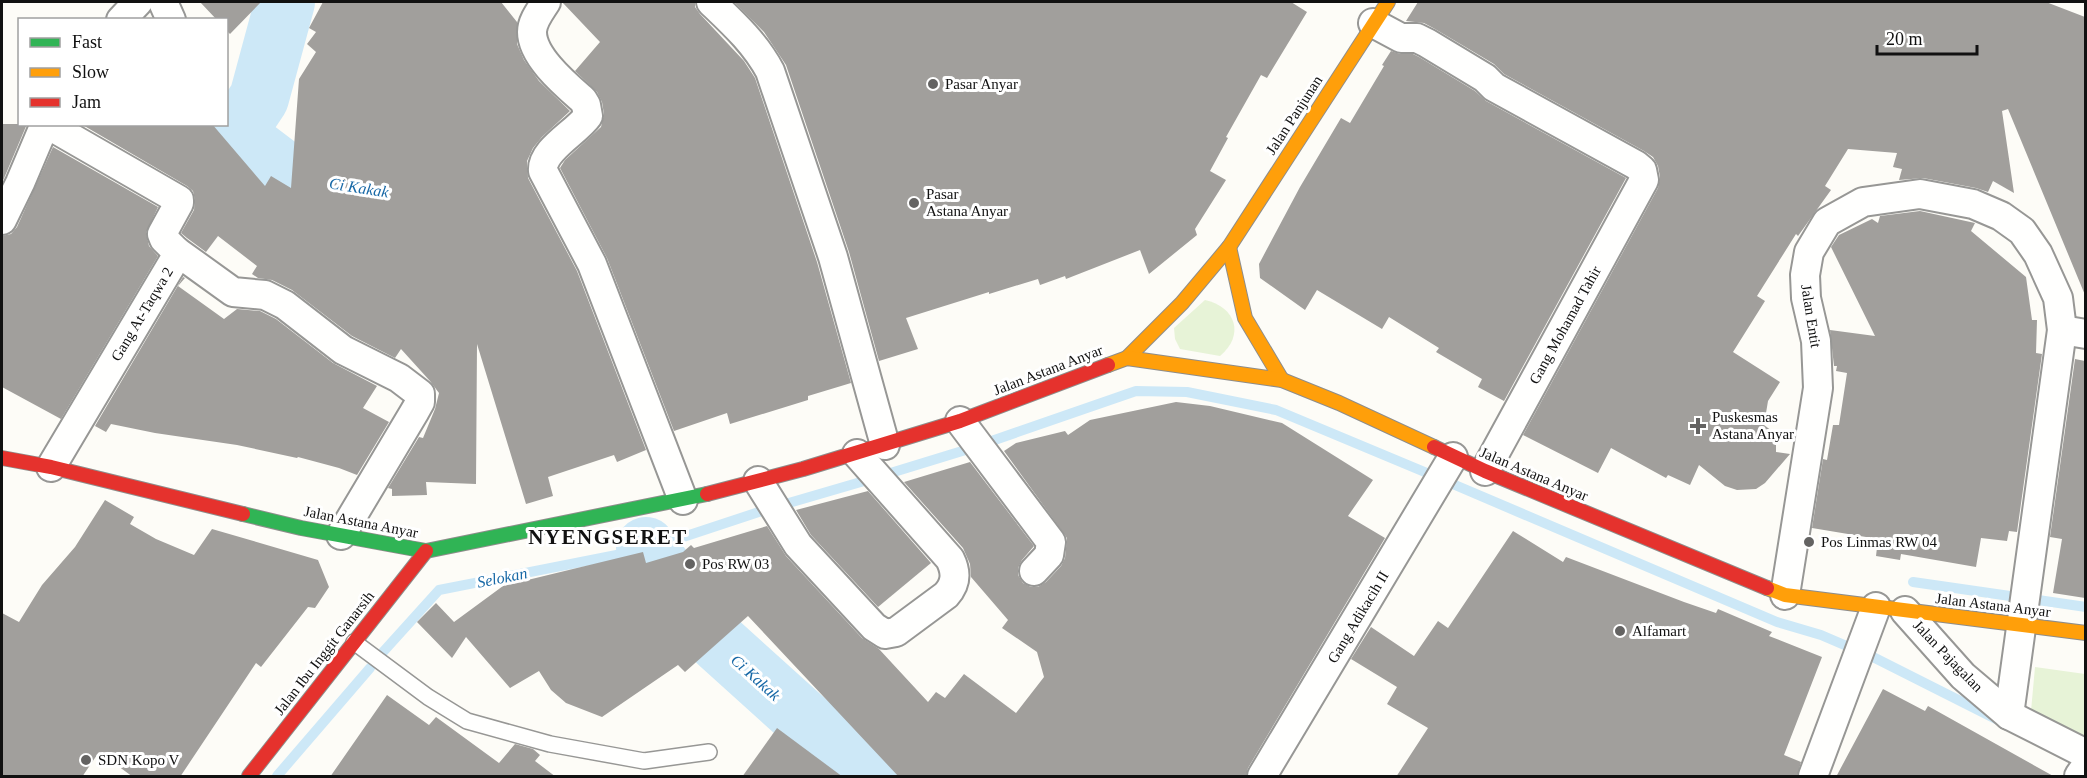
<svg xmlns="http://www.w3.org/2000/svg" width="2087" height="778" viewBox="0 0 2087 778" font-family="Georgia,serif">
<rect width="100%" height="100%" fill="#fdfcf7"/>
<g fill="#e7f3d7">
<path d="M1205,300c31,7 40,35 15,56l-40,-7 -5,-10 -1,-11z"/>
<polygon points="2035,667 2085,674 2085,739 2031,711"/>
</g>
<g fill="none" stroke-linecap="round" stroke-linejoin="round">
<g stroke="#cde8f7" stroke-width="10">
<polyline points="983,444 1136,391 1187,392 1276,410 1427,473"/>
<polyline points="884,475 972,448"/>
<polyline points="1448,482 1777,622 1821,635 1849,647"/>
<polyline points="782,505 871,479"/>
<polyline points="1913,582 2010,596"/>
<polyline points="2038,600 2086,607"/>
<polyline points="383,652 439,590 647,549 768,509"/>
<polyline points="1867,654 1998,720"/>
<polyline points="277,776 370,668"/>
</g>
<g stroke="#cde8f7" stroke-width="60">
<polyline points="285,2 259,98 235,134 293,178 373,187"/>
<polyline points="646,547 719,643 811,726 894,776"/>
</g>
</g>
<g fill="#a19f9c">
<polygon points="200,2 261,2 230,34 226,30 226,20 217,20"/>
<polygon points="323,2 501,2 517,22 517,44 524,60 539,81 570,111 542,137 533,148 527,161 528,178 577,271 646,450 617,462 614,455 548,477 553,496 526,504 477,344 476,484 426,482 427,495 392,496 392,489 388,488 419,437 423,438 435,409 439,393 430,381 401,349 395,358 352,336 292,290 272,280 258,278 252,274 257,266 218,236 206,252 187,238 181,233 194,210 195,200 193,191 187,186 81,124 212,124 265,186 271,176 291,188 299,79 316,52 307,44 316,32 309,28"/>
<polygon points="562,2 695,2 695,7 700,14 744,61 755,78 817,262 851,383 808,396 808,400 730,424 727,413 674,431 607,258 560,168 565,160 601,127 604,114 602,102 597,92 575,71 600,42"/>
<polygon points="734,2 1291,2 1307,12 1267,78 1261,75 1226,137 1228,138 1210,171 1226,180 1195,229 1197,235 1149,274 1140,250 1066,279 1065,276 1040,285 1038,279 989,294 989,292 906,318 918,349 879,361 849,252 786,65 764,32"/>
<polygon points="1418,2 2046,2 2085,17 2085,295 2008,109 2002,111 2014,193 1993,181 1988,192 1976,188 1923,178 1899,180 1902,169 1893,167 1897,153 1848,149 1825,186 1831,190 1798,236 1796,234 1757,296 1765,301 1733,352 1780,382 1768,401 1764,425 1776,434 1776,452 1790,454 1765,483 1756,489 1737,490 1725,486 1699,465 1690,485 1668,475 1666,478 1611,448 1598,473 1523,435 1658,188 1660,177 1658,166 1653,157 1644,151 1504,74 1494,64 1435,29 1424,23 1406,21"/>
<polygon points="1391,51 1400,54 1413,54 1419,57 1475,91 1486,101 1626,178 1504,401 1478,387 1482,379 1436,352 1439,348 1389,317 1382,329 1317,290 1305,310 1260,278 1259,264 1300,187 1341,118 1350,123 1384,66 1382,65"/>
<polygon points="2,124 27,124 2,183"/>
<polygon points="53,147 158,207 146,233 149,246 158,256 61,419 2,387 2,236 11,234 17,227"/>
<polygon points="1920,211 1975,223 1971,231 2026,277 2032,320 2037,320 2036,353 2042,354 2017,532 2009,531 2007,541 1981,538 1976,567 1901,554 1900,560 1876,556 1878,539 1812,528 1823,459 1827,460 1833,425 1839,425 1847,373 1836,371 1837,366 1834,366 1830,330 1875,336 1831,247 1839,235 1872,219 1878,223 1880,216"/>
<polygon points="183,277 185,278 178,286 224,319 237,309 260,311 276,319 333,363 377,386 363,408 389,422 357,475 339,468 298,457 297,458 237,445 155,433 111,424 106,432 95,426"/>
<polygon points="2075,359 2085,361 2085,598 2053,593 2062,539 2050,537"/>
<polygon points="1176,402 1210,406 1282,423 1373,480 1348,516 1385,538 1248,768 1246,777 899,777 748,616 685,672 678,665 602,717 566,703 551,690 539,671 510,688 466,637 452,658 417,622 436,603 454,622 503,586 643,552 646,563 683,552 691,545 694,548 767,526 786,556 862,638 879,649 928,702 936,692 945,698 964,674 1016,713 1044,677 1037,652 1002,628 1008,620 971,577 970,564 963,548 904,482 970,462 1034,546 1022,560 1018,568 1018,575 1023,583 1031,587 1038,587 1046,582 1061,566 1065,558 1067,538 1004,451 1016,443 1065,431 1068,435 1090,420"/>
<polygon points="868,491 931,563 878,607 811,535 796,510"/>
<polygon points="105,500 134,517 130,524 156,539 194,555 212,529 318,560 329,587 315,608 308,607 261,667 256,663 180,777 133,777 99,752 82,777 2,777 2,613 19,622 42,585 75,547"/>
<polygon points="1513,531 1563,562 1566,557 1684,602 1716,613 1718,609 1772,632 1769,636 1822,657 1784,755 1801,762 1797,777 1396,777 1428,728 1387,704 1397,687 1351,659 1371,627 1414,656 1438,621 1448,628"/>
<polygon points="1883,689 1925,711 1928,706 2055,777 1836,777"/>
<polygon points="387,695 429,725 436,717 499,763 515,744 533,749 540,755 535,761 556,777 330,777"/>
<polygon points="777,728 843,777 742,777"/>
</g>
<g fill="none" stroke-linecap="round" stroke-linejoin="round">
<defs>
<polyline id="lane" points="354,642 428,697 467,721 550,744 644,761 709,752"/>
<g id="street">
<polyline points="163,2 171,20"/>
<path d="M546,2c-5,8 -14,19 -14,30 0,25 34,53 51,68l3,5 2,11c-12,17 -47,34 -45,55l49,93 91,236"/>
<path d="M711,2c22,21 44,41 59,69l63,186 52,188"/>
<polyline points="121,20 138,2"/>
<polyline points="1373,23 1401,38 1417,38 1427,43 1485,78 1494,87 1636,165 1642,170 1644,180 1485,471"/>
<polyline points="47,124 179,200 179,203 162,234 164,239 176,251 176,257 51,467"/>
<polyline points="2,220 20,183 45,124"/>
<polyline points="176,251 233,292 265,295 285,305 343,350 399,378 420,394 420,402 415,411 341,535"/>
<polyline points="2062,330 2086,334"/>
<polyline points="960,421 1051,542 1049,555 1034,571"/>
<path d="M758,481l40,64 76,82 11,7 11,-2 50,-37c10,-11 11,-22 4,-36l-93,-105"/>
<polyline points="1785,595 1818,388 1816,341 1806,298 1805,275 1809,252 1827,222 1863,202 1920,194 1973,204 2001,216 2022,231 2038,254 2058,298 2062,330 2009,715"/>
<polyline points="1905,611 1963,676 2009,715 2086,754"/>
<polyline points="1262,776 1453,457"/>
<polyline points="1813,776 1876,607"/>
<polyline points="2079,776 2086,766"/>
</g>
<polyline id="fast" points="243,514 301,528 426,551 707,494"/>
<g id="slow">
<polyline points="1229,247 1245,318 1282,380"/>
<polyline points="1127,358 1182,303 1229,247 1388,2"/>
<polyline points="1108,365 1127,358 1282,380 1339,403 1434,447"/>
<polyline points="1767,588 1785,595 2086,633"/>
</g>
<g id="jam">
<polyline points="1434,447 1485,471 1767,588"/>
<polyline points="2,458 51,467 243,514"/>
<polyline points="707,494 803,469 960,421 1108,365"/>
<polyline points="249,776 426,551"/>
</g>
</defs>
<use href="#lane" stroke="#979795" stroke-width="18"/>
<use href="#street" stroke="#979795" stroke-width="32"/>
<use href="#fast" stroke="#8e8d8b" stroke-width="16"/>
<use href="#slow" stroke="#8e8d8b" stroke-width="16"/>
<use href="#jam" stroke="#8e8d8b" stroke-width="16"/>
<use href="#lane" stroke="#fffffe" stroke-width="15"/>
<use href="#street" stroke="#fffffe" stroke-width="28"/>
<use href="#fast" stroke="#30b455" stroke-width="14"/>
<use href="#slow" stroke="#ff9f0a" stroke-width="14"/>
<use href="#jam" stroke="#e5322d" stroke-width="14"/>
</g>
<g fill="#646362" stroke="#fff" stroke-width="2">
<circle cx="933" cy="84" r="6"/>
<circle cx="914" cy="203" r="6"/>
<path d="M1695 417h6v6h6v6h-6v6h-6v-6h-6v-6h6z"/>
<circle cx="1809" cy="542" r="6"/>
<circle cx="690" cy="564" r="6"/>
<circle cx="1620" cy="631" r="6"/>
<circle cx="86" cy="760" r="6"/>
</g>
<g text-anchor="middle" stroke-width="6" stroke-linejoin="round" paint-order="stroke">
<g font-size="15" fill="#111" stroke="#fff" text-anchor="start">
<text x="945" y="89">Pasar Anyar</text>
<text x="926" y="199">Pasar<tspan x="926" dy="17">Astana Anyar</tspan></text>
<text x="1712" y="422">Puskesmas<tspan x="1712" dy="17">Astana Anyar</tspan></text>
<text x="1821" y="547">Pos Linmas RW 04</text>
<text x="702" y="569">Pos RW 03</text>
<text x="1632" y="636">Alfamart</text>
<text x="98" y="765">SDN Kopo V</text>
</g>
<g font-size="15" fill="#111" stroke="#fff">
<text transform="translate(1294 115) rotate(-57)" y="5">Jalan Panjunan</text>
<text transform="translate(142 314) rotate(-59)" y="5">Gang At-Taqwa 2</text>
<text transform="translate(1811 316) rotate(81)" y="5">Jalan Entit</text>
<text transform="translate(1565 325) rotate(-61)" y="5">Gang Mohamad Tahir</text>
<text transform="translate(1048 370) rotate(-21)" y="5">Jalan Astana Anyar</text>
<text transform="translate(1534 474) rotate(23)" y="5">Jalan Astana Anyar</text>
<text transform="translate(361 522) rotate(11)" y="5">Jalan Astana Anyar</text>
<text transform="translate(1993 605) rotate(7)" y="5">Jalan Astana Anyar</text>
<text transform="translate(1358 617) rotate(-59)" y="5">Gang Adikacih II</text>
<text transform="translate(324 653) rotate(-52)" y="5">Jalan Ibu Inggit Ganarsih</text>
<text transform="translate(1948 656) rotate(46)" y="5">Jalan Pajagalan</text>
</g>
<g font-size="16" font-style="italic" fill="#1768a6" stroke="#fff">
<text transform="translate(359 187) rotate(9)" y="6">Ci Kakak</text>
<text transform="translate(502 577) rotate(-11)" y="6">Selokan</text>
<text transform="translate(756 677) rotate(42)" y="6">Ci Kakak</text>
</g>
<g font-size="21" font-weight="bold" letter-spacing="1.5" fill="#111" stroke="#fff">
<text x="608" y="544">NYENGSERET</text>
</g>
</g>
<rect width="2087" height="778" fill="none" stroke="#111111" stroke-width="6"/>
<rect x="18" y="18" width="210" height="108" fill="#ffffff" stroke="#a0a0a0" stroke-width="1.5"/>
<rect x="30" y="38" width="30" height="9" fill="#30b455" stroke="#a0a0a0" stroke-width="1.5"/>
<text x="72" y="48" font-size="18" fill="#111111">Fast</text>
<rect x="30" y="68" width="30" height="9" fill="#ff9f0a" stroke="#a0a0a0" stroke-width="1.5"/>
<text x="72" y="78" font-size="18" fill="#111111">Slow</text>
<rect x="30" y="98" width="30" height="9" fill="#e5322d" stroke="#a0a0a0" stroke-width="1.5"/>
<text x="72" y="108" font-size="18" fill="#111111">Jam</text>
<path d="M1877 45v9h100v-9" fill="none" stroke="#111111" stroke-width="3"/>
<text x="1886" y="45" font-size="18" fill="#111111" stroke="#ffffff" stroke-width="4.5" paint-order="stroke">20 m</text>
</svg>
